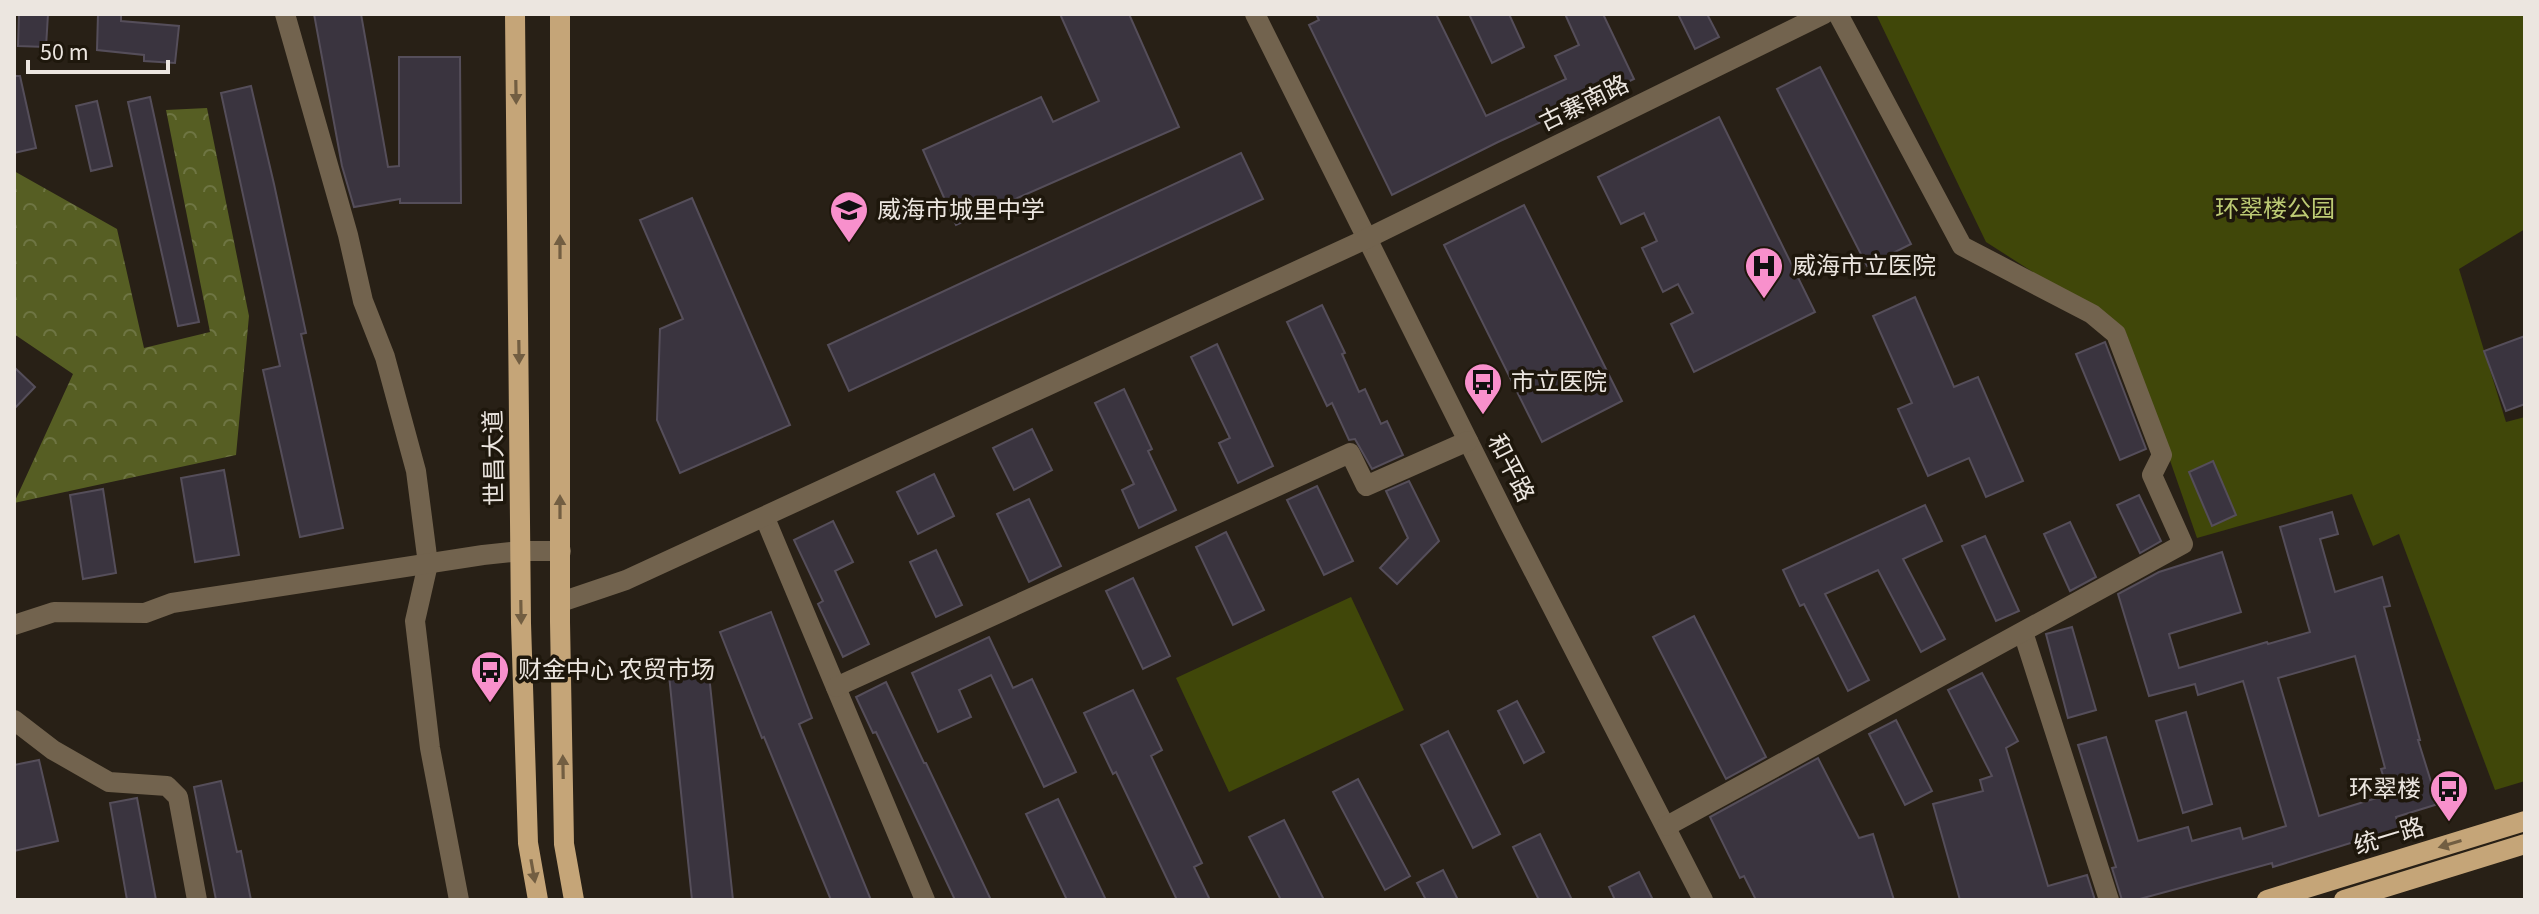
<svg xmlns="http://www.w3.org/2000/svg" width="2539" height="914" viewBox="0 0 2539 914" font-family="'Source Sans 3','Noto Sans SC',sans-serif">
<defs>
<pattern id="forest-crowns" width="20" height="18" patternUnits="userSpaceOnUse" patternTransform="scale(2)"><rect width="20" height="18" fill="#565e23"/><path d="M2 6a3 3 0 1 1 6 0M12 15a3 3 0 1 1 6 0" fill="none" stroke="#6e7543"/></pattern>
</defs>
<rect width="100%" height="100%" fill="#282016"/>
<polygon fill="url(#forest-crowns)" points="207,108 249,316 236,455 14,503 73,374 14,334 14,171 117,229 144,348 210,332 166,110"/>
<g fill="#404709">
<polygon points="1876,14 2525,14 2525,229 2459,269 2506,422 2525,417 2525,781 2495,790 2399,534 2373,546 2352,494 2197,538 2125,331 1986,242"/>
<polygon points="1351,597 1404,710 1229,792 1176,678"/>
</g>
<g fill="#3a343f" stroke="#554e5a" stroke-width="2" fill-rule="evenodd">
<polygon points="19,14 48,14 46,47 18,46"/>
<polygon points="98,14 121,14 121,21 179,26 175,63 144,61 144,55 97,50"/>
<polygon points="314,14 361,14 388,167 399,166 399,57 460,57 461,203 400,203 400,199 354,207 342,166"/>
<polygon points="1060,14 1129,14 1179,127 956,225 923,150 1041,97 1053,122 1099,101"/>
<polygon points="1316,14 1436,14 1486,116 1566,79 1555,56 1579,45 1565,14 1603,14 1634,79 1498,142 1392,195 1309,25 1319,20"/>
<polygon points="1469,14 1509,14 1524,47 1492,63"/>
<polygon points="1678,14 1707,14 1719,37 1695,49"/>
<polygon points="1820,67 1911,244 1867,266 1777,89"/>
<polygon points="14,76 20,76 36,148 14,153"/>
<polygon points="251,86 274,184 306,333 301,334 343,528 300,537 263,370 280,366 221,93"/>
<polygon points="150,97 199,322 178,326 128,102"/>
<polygon points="97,101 112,166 91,171 76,106"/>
<polygon points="1719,117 1815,312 1694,372 1671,324 1693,313 1678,284 1663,292 1642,248 1657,241 1644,213 1621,224 1598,177"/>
<polygon points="1241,153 1263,199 849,391 828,345"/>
<polygon points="692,198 790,425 680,473 657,420 660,329 683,319 640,220"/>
<polygon points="1524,205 1622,401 1542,442 1444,245"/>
<polygon points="1915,297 1954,387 1978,377 2023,481 1986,497 1969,458 1928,476 1898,409 1912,403 1873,316"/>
<polygon points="1322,305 1345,353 1342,354 1359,392 1365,389 1381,424 1387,421 1403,455 1372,469 1355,439 1349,440 1332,403 1327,406 1287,322"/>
<polygon points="2525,336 2525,404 2506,411 2484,351"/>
<polygon points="2105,342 2146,449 2120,460 2076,354"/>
<polygon points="1217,344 1273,466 1238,483 1219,443 1230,438 1191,357"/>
<polygon points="14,367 35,387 14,409"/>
<polygon points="1124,389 1152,449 1148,451 1176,510 1139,528 1122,490 1134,484 1095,403"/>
<polygon points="1032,429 1052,470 1014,490 993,448"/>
<polygon points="2213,461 2236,515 2212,526 2189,472"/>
<polygon points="224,470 239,555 195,562 181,478"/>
<polygon points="934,474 954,516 918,534 897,492"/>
<polygon points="1409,481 1439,541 1397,584 1380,568 1408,538 1386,491"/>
<polygon points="1317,486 1353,561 1324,575 1287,500"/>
<polygon points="103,489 116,573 83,579 70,495"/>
<polygon points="2139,495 2161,541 2140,553 2117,505"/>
<polygon points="1029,499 1061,566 1029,582 997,514"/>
<polygon points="1925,505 1942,541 1903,559 1945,639 1921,652 1878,570 1825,594 1869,680 1848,691 1804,604 1800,606 1783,570"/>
<path d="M2332,512l6,22 -18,5 15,53 47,-15 8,29 -6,1 36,133h-2l20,64 -42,13 3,11 -126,39 -1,-4 -136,37h-14l-10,-32 4,-1 -38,-122 28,-8 32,104 50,-14 4,14 48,-13 3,11 43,-13 -43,-145 -45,14 -3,-11 -46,12 -31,-102 41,-22 63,-20 19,60 -72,22 10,34 88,-26 1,2 42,-12 -30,-105zM2355,656l30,112 -4,1 8,25 -70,22 -41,-138z"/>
<polygon points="833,521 853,562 835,571 869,644 843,657 818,604 823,601 794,540"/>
<polygon points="2070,522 2096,577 2070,591 2044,534"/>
<polygon points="1226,532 1264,610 1233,625 1196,547"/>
<polygon points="1985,536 2019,611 1996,621 1962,546"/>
<polygon points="936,550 962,605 936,617 910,562"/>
<polygon points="1133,578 1170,656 1143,669 1106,591"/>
<polygon points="771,612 812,718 799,724 871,900 831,900 764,737 762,738 720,632"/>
<polygon points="1694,616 1766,757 1726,779 1653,637"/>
<polygon points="2072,627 2096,710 2068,718 2046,634"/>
<polygon points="989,637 1013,688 1032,679 1076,772 1044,787 991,675 959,690 971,717 938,732 912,673"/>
<polygon points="1982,673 2018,741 2006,748 2048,886 2087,875 2095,900 1960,900 1933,804 1983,791 1980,780 1992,776 1948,690"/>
<polygon points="669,675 709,675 733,900 692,900"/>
<polygon points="886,682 924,763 926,763 991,900 955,900 876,732 873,733 856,697"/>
<polygon points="1133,690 1162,750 1151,756 1202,863 1194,867 1210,900 1177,900 1116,772 1113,774 1084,713"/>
<polygon points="1517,701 1544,752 1524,763 1498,711"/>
<polygon points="2186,712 2212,804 2183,813 2156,721"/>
<polygon points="1896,720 1932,791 1905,805 1869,734"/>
<polygon points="1448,731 1500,834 1473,848 1421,745"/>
<polygon points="1818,758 1859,838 1873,834 1894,900 1756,900 1744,876 1740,878 1710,817"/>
<polygon points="39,760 58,841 14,851 14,765"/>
<polygon points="1358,779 1410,876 1385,890 1333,792"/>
<polygon points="221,781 237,852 241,851 251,900 216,900 194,787"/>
<polygon points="137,798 156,900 127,900 110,803"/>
<polygon points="1058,799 1106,900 1067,900 1026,814"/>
<polygon points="1284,820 1324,900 1281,900 1249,837"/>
<polygon points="1540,834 1572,900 1539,900 1513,847"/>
<polygon points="1443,870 1458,900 1426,900 1417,883"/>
<polygon points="1639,872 1653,900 1615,900 1609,887"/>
</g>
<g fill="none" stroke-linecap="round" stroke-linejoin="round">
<g stroke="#72634e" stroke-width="20">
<polyline points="285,14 348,235 363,301 385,357 416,471 428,564 415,621 430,748 459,900"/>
<polyline points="1255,14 1510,525 1703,900"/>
<polyline points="765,518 925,900"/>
<polyline points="561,602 626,580 1366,239 1824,14"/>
<polyline points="14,625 54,612 145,613 172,603 483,555 521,551 561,551"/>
<polyline points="2023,632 2109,900"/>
<polyline points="836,687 1350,453 1366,486 1468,441"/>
<polyline points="14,720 53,750 109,782 167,786 178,797 197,900"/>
<polyline points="1667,826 2183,544 2152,475 2162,455 2116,334 2092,314 1962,246 1838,14"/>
</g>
<g stroke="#c5a578" stroke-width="20">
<polyline points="515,14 521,623 528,843 538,900"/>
<polyline points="560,14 560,622 564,844 574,900"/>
<polyline points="2267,900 2525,821"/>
<polyline points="2344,900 2525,844"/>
</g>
</g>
<defs><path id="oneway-solid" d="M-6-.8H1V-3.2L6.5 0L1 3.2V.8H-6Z" transform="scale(2)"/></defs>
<g fill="#725e42">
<use href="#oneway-solid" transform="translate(516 92) rotate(89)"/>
<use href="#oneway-solid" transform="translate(560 247) rotate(-90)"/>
<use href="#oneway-solid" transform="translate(519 352) rotate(89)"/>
<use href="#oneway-solid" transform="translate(560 507) rotate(-90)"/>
<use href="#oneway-solid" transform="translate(521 612) rotate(89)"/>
<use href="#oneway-solid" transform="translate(563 767) rotate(-91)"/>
<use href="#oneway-solid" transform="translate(2450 844) rotate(163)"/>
<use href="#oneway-solid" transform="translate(533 871) rotate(80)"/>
</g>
<defs>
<symbol id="school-pin" viewBox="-11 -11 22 30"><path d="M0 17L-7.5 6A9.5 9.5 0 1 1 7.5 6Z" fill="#f890cc" stroke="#1e170c"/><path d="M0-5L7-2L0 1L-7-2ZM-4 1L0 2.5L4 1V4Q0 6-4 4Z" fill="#111"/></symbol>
<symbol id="hospital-pin" viewBox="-11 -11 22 30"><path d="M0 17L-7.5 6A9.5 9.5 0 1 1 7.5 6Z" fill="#f890cc" stroke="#1e170c"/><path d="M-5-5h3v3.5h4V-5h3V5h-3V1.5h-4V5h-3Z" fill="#111"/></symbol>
<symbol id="bus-pin" viewBox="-11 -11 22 30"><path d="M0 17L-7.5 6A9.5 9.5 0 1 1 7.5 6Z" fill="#f890cc" stroke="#1e170c"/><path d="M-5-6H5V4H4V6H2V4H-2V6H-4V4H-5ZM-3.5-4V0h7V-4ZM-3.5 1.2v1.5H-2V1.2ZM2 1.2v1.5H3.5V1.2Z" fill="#111"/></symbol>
</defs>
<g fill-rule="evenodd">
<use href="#school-pin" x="827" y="188" width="44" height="60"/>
<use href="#hospital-pin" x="1742" y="244" width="44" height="60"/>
<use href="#bus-pin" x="1461" y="360" width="44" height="60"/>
<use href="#bus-pin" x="468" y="648" width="44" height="60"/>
<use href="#bus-pin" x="2427" y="767" width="44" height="60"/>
</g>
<g text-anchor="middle" stroke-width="7" stroke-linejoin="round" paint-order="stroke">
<g font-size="24" fill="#ece6e0" stroke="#1e170c">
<text transform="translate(1584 103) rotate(-26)" y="8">古寨南路</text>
<text transform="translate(494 458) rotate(-91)" y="8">世昌大道</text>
<text transform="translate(1511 468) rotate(63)" y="8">和平路</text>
<text transform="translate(2389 836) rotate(-17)" y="8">统一路</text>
</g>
<g font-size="24" fill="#bdcb74" stroke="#1e170c">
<text x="2275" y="217">环翠楼公园</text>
</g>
<g font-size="24" fill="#ece6e0" stroke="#1e170c" text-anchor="start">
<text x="877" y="218">威海市城里中学</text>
<text x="1792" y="274">威海市立医院</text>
<text x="1511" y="390">市立医院</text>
<text x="518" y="678">财金中心 农贸市场</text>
<text x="2421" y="797" text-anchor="end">环翠楼</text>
</g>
</g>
<rect width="2539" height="914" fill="none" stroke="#ece6e0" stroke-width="32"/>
<path d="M28 60v12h140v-12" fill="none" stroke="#ece6e0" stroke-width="4"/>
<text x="40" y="60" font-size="24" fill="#ece6e0" stroke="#1e170c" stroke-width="6" paint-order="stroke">50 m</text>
</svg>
